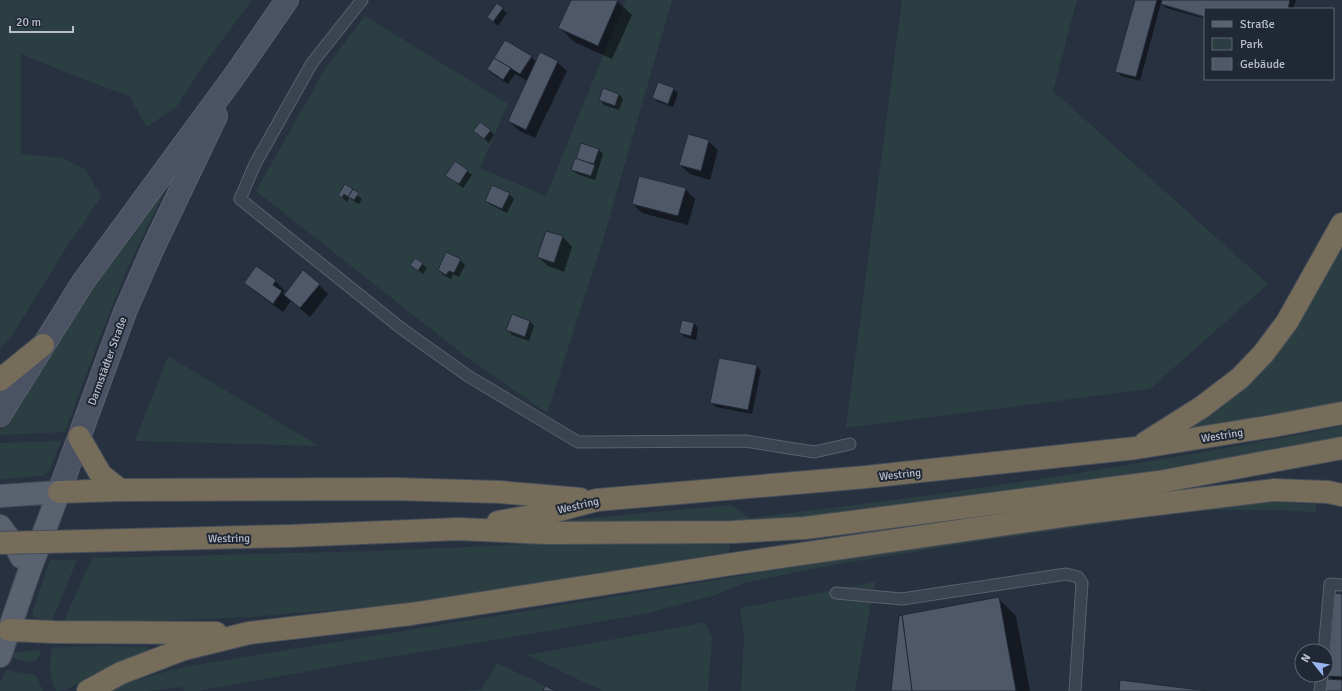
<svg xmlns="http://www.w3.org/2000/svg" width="1342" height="691" viewBox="0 0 1342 691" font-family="Signika,sans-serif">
<rect width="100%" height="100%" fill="#283140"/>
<g fill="#2b3f42">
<polygon points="0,0 252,0 205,63 177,106 147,127 129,96 67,73 21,54 21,154 63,158 86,170 101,197 66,248 13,334 0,349"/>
<polygon points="626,0 672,0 604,237 547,413 464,355 256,191 326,67 365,16 508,104 480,168 546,196"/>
<polygon points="902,0 1077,0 1053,91 1268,284 1150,389 846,428"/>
<path d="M185,152c-27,52 -54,105 -75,160 -16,39 -30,80 -45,120l-65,3v-4l60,-100z"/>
<polygon points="1342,237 1342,402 1191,431 1189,430 1188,426 1235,397 1257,376 1268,363"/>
<polygon points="168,356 319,446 135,441"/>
<path d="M1342,426v10l-89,18 -162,27 -334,42 -210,-1 185,-17 17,13c199,-23 397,-53 593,-92z"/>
<polygon points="61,441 49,471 43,476 0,479 0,443"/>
<path d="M1250,502l66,2v6l-3,2 -34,-2h-65l-29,2 -190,27 -157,25 -94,19 -28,12 -73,19 -84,15 -217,36 -144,26h-13l-5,-4 -33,4h-40c27,-11 55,-19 83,-25l849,-139z"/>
<polygon points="730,540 729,552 602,574 392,605 250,617 100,623 64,621 92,558 376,551 575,542"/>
<polygon points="50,560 77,560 52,621 37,618 32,614"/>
<polygon points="875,582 855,691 741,691 744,637 740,608"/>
<polygon points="701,622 707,626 712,638 708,691 603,691 527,655 691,625"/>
<path d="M100,646l48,1 2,5c-19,9 -39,17 -60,25 -11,5 -22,14 -34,14 -7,-12 -7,-30 -4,-43z"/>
<path d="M40,650l1,2c-2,3 -3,7 -6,9 -6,2 -19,-1 -24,-4l2,-5z"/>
<polygon points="497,663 556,691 457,691 481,690"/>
<polygon points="6,670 35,675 37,677 43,691 0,691 0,683"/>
</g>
<g fill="#0007">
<polygon points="572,0 616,0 632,15 612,59 574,42 560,28"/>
<polygon points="1136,0 1296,0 1293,9 1205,9 1205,16 1166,4 1166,6 1205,18 1205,19 1166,8 1161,3 1140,81 1121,76 1116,71"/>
<polygon points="497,5 507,13 498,26 488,17"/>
<polygon points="531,57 536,62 557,62 567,71 535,138 518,130 509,121 527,81 515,74 508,84 492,74 488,69"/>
<polygon points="673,89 678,93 673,107 658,102 653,98"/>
<polygon points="619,94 623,99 619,110 604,105 600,100"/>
<polygon points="475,131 490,131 494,135 489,143"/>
<polygon points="708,141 718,150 710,180 690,174 680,165"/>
<polygon points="599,150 603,154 595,180 577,174 572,170 577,160"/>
<polygon points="467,171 472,175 463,188 447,176"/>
<polygon points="345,185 362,199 359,204 349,198 347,202 339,195"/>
<polygon points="493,187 509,194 514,199 507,213 491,205 486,201"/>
<polygon points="685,189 695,199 688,225 642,213 633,204"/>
<polygon points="547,232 563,237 572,247 564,272 548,266 538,257"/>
<polygon points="460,260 465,265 459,277 453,274 451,279 443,275 439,270"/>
<polygon points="422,264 427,268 423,274 411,265"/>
<polygon points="256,267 275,281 285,291 283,294 284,295 319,285 328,294 310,317 291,301 283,312 255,292 245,283"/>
<polygon points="530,321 534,326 529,341 512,335 508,330"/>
<polygon points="694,323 698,328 696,340 685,337 680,333"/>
<polygon points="756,366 761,370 752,414 716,407 711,403"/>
<polygon points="1342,595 1342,691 1326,691 1334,681 1329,676"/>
<polygon points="998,598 1016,616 1030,691 892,691"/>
</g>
<g fill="#4e5869" stroke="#232a37">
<polygon points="571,0 618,0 598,46 558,28"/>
<polygon points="1135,0 1157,0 1136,77 1115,72"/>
<polygon points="1162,0 1290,0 1288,9 1205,9 1205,17 1161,4"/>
<polygon points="497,3 503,8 493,22 487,17"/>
<polygon points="505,40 532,56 520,74 494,58"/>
<polygon points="540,52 558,61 526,130 508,121"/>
<polygon points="494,58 511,68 503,80 487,69"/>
<polygon points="658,82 674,88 668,104 652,98"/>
<polygon points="603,88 619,94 615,106 599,100"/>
<polygon points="480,122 491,130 484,139 473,131"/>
<polygon points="688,134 709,140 701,171 679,165"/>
<polygon points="581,143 599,149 594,164 576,159"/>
<polygon points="575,158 595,165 591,176 571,170"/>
<polygon points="455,161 468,170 459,184 445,176"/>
<polygon points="639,176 686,188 678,216 632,204"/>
<polygon points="345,184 353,189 348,197 344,194 342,198 338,195"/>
<polygon points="492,185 510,193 502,209 485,201"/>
<polygon points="353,189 359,193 354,200 348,197"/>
<polygon points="546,231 563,236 554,263 537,257"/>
<polygon points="446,252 461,259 454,273 449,271 446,275 438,270"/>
<polygon points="415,258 423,263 418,271 410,265"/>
<polygon points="256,266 276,280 273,285 282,291 273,304 244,283"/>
<polygon points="303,270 320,284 300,308 284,295"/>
<polygon points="512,314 530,321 525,337 506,330"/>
<polygon points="682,320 694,323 691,336 679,333"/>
<polygon points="719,358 757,365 748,410 710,403"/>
<polygon points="1335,593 1342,594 1342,677 1328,676"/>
<polygon points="999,597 1016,691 912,691 902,615"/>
<polygon points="902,615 912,691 891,691 899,616"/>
<polygon points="1327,679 1342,680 1342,691 1325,691"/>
<polygon points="1120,680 1208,691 1119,691"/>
<polygon points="545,686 556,691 543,691"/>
</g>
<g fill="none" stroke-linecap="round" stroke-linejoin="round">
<defs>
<g id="lane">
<polyline points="362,0 312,63 255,164 240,199 402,329 468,376 578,442 745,441 814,452 850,444"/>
<polyline points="836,593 902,599 1066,574 1078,577 1082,583 1075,691"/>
<polyline points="1324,651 1330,584 1342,585"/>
<polyline points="1320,691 1322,675"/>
</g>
<g id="secondary">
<polyline points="0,415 83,282 235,75 287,0"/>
<polyline points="59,492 125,312 152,250 216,116"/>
</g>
<g id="primary">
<polyline points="0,496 59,492 29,572 0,656"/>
<polyline points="0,526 17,549 21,557"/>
</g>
<g id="highway">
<polyline points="0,380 43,345"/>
<polyline points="79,437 101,475 120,490"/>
<polyline points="1145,443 1202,407 1240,378 1263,354 1287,322 1342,224"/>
<polyline points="59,492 120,490 394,489 500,492 580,499"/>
<polyline points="498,522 544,514 597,500 866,477 1136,448 1273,426 1342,413"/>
<polyline points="168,539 289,536 458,529 547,533 732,532 805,528 1159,482 1342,448"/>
<polyline points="9,630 54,632 216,633"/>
<polyline points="88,691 121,673 184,649 249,633 411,614 732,564 1083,513 1274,490 1328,492 1342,495"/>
</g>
</defs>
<use href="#lane" stroke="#5a616d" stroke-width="13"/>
<use href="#secondary" stroke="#5a616d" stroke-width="24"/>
<use href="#primary" stroke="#464c59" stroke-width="24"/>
<use href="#highway" stroke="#474e5a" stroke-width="24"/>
<use href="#lane" stroke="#3c4350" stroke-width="11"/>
<use href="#secondary" stroke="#4a5263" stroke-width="22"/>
<use href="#primary" stroke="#5a6270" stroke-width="22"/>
<use href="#highway" stroke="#756c5a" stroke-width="22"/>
<defs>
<polyline id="highway-bridge" points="0,543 168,539"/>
</defs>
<use href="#highway-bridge" stroke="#474e5a" stroke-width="24" stroke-linecap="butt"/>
<use href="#highway-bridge" stroke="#756c5a" stroke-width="22"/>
</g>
<g text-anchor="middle" stroke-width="4" stroke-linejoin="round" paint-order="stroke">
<g font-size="11" fill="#b9bfca" stroke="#212835">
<text transform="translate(107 361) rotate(-70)" y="4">Darmstädter Straße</text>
<text transform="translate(1222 435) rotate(-9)" y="4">Westring</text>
<text transform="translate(900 474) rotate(-6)" y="4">Westring</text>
<text transform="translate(578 505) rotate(-13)" y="4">Westring</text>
<text transform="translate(229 538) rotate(-1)" y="4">Westring</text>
</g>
</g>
<rect x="1204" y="8" width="130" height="72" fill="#212835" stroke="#5e6471"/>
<rect x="1212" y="21" width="20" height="6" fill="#5a6270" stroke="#5e6471"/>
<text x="1240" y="28" font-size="12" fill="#b9bfca">Straße</text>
<rect x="1212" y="38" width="20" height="12" fill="#2b3f42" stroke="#5e6471"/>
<text x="1240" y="48" font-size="12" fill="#b9bfca">Park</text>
<rect x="1212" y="58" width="20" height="12" fill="#4e5869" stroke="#5e6471"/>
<text x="1240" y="68" font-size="12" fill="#b9bfca">Gebäude</text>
<g transform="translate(1314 663) rotate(300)"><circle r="19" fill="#212835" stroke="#5e6471"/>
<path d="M0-3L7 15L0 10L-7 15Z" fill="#97b5f1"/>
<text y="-6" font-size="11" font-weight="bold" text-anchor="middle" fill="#b9bfca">N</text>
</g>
<path d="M10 26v6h63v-6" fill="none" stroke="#b9bfca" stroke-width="2"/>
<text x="16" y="26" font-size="12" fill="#b9bfca" stroke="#212835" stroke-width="3" paint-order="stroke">20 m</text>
</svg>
